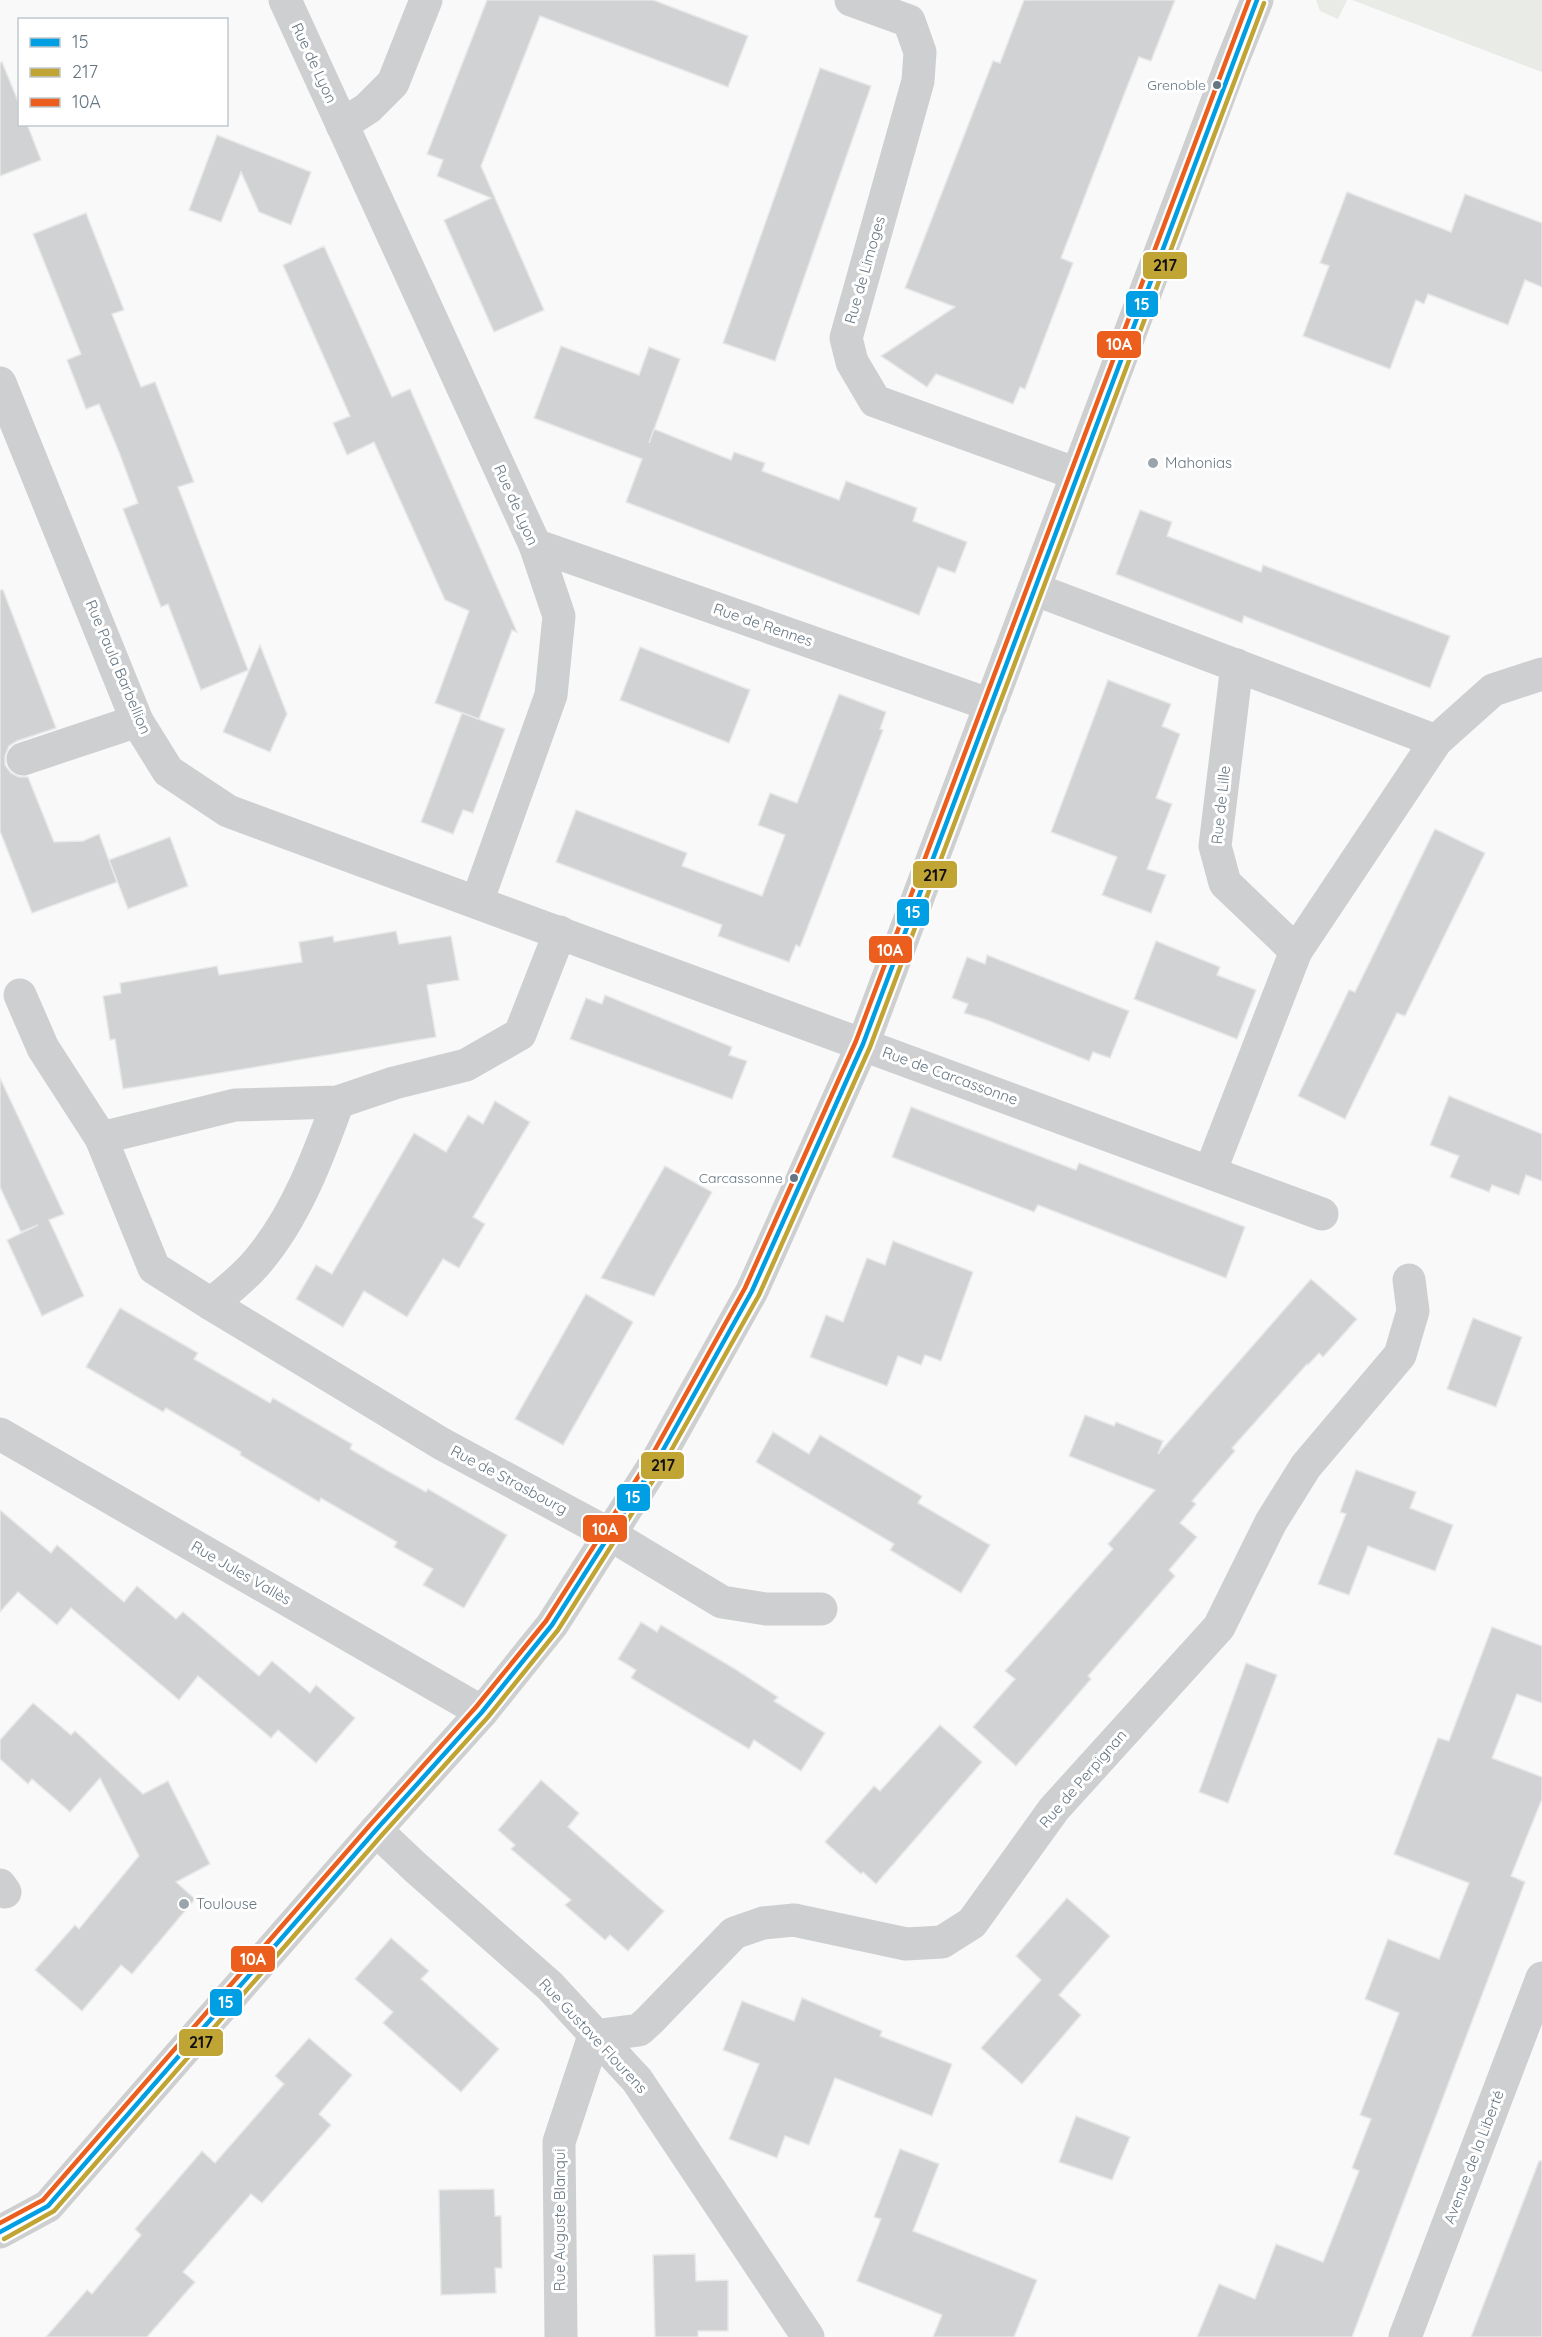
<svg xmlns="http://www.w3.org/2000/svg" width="1542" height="2337" viewBox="0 0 1542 2337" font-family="Quicksand,sans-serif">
<rect width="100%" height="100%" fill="#f9f9f9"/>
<g fill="#e8ebe6">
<polygon points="1316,0 1347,0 1338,19 1320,11"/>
<polygon points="1352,0 1542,0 1542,72"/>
</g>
<g fill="#d0d2d3" stroke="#e8e8e8" stroke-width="1.5">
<polygon points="487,0 653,0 748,36 728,87 540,16 481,166 544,310 494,332 444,220 491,198 437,176 443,160 427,154"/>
<polygon points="1024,0 1175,0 1151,61 1139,57 1125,92 1061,258 1073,263 1025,389 1020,387 1013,404 936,374 927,387 881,356 955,307 905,288 993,61 1000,63"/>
<polygon points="2,62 20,106 20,124 27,124 41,160 0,176 0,63"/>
<polygon points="820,68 871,86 775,361 723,343"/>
<polygon points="217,135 311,172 291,225 259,212 241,172 221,222 189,210"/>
<polygon points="1347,192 1451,232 1465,194 1542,223 1542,287 1525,280 1508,325 1428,294 1424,304 1416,300 1390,369 1303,336 1329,266 1320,263"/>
<polygon points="86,213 124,310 112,314 141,387 155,382 194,482 178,487 248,670 201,690 168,604 161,607 123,509 138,503 119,452 99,404 86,409 67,360 81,354 33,234"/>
<polygon points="324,246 392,397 410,389 517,632 512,630 479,719 435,703 469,611 445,600 374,442 347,455 333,423 350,416 283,265"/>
<polygon points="561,346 639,375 649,347 680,359 649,443 654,429 731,460 734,452 765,463 762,471 839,500 846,481 917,508 913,521 967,542 955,573 938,567 919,615 626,502 642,459 534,418"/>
<polygon points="1140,510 1172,522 1167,536 1261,572 1263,565 1450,636 1430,688 1244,616 1242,623 1116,574"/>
<polygon points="0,590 3,590 56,728 17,741 9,746 5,756 5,765 11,773 19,777 28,777 54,842 83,841 99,834 117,882 32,913 0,831"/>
<polygon points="260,645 287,714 270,752 223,732"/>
<polygon points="640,647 750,690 729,743 620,700"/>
<polygon points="1108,680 1171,704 1162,726 1180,734 1156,798 1172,804 1147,869 1166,875 1151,913 1102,895 1117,857 1051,832"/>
<polygon points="839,694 886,712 880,729 883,730 824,885 800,947 796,945 789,962 718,936 722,925 556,862 576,810 687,853 682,866 762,896 785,835 758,825 770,793 797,803"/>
<polygon points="462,713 505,729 473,813 463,810 453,834 421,822"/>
<polygon points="1435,829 1485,853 1405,1016 1397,1013 1345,1119 1298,1096 1349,990 1355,992"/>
<polygon points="170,837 188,886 128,909 109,860"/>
<polygon points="396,931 399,944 451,936 459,980 427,985 436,1037 123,1089 115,1039 110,1040 103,996 121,993 120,983 217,966 219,975 302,962 299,942 333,936 334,942"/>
<polygon points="1156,941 1220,967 1217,975 1256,990 1237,1039 1134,999"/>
<polygon points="987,955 1129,1011 1110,1058 1093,1052 1089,1061 987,1020 964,1013 968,1004 952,998 967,957 985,964"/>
<polygon points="605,995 732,1047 729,1055 747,1061 732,1099 570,1039 586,998 602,1004"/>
<polygon points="0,1078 64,1214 49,1220 84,1296 42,1316 7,1240 38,1225 21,1232 0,1187"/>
<polygon points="1449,1096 1542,1134 1542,1181 1526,1175 1519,1195 1492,1185 1489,1192 1450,1177 1459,1156 1430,1145"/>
<polygon points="495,1101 530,1122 473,1217 485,1224 459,1268 443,1259 407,1317 364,1291 343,1327 296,1299 316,1265 332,1274 414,1133 446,1152 468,1115 483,1124"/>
<polygon points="911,1107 1076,1170 1079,1163 1245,1227 1226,1278 1038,1205 1034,1212 892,1157"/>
<polygon points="665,1166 712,1192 654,1296 601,1278"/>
<polygon points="893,1241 973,1272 941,1361 925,1355 921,1365 898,1356 887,1386 810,1357 826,1315 843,1322 867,1258 885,1265"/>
<polygon points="1311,1279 1357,1319 1323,1357 1319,1353 1308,1365 1307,1364 1232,1448 1235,1451 1192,1501 1196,1504 1180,1523 1197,1537 1169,1570 1175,1576 1088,1676 1091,1679 1016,1766 973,1727 1015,1679 1005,1671 1113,1549 1108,1544 1155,1490 1069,1456 1085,1415 1114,1426 1116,1422 1163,1441 1158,1454"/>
<polygon points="586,1294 633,1322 563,1445 515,1419"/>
<polygon points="120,1308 198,1353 194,1359 270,1403 273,1398 352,1444 350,1449 388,1471 426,1492 428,1489 507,1535 464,1608 423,1585 433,1569 394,1547 397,1542 321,1498 319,1502 279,1478 240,1455 241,1452 166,1408 163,1412 86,1367"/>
<polygon points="1473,1318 1522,1337 1496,1407 1447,1389"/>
<polygon points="773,1432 809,1454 820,1435 922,1496 918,1503 990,1545 961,1593 890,1550 894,1544 756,1462"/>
<polygon points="1356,1470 1416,1492 1410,1508 1453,1525 1435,1571 1368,1546 1349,1595 1318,1584 1346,1514 1340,1512"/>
<polygon points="0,1510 51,1553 57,1545 124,1602 137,1586 176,1619 183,1612 259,1676 272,1661 310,1693 316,1685 355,1718 316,1763 278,1730 271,1738 198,1676 179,1700 71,1608 57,1625 18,1592 0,1612"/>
<polygon points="641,1622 657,1632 661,1625 735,1669 778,1697 774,1701 825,1733 801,1771 754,1740 749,1749 631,1678 636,1670 618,1659"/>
<polygon points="1492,1627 1542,1646 1542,1703 1517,1694 1492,1758 1542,1777 1542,1799 1511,1876 1525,1882 1352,2337 1197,2337 1219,2284 1255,2299 1276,2244 1323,2262 1359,2171 1352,2168 1371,2119 1360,2115 1399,2013 1365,1999 1388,1939 1439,1959 1469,1883 1394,1854 1438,1738 1449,1741"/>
<polygon points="1246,1663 1277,1675 1228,1803 1199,1792"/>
<polygon points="33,1703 71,1735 75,1731 143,1794 168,1781 210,1864 176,1882 195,1899 132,1974 121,1965 82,2011 35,1970 75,1925 79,1929 139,1856 100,1778 70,1812 32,1779 28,1784 0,1759 0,1740"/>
<polygon points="940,1725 982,1762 876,1884 863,1872 861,1874 825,1842 874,1786 880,1791"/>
<polygon points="541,1780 579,1813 568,1827 664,1911 628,1951 610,1935 605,1940 565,1905 571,1900 511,1849 515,1845 498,1830"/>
<polygon points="1067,1898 1110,1936 1059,1995 1081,2015 1022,2084 981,2048 1041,1980 1016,1956"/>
<polygon points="391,1938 429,1971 421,1979 499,2049 461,2092 383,2023 393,2012 355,1979"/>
<polygon points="802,1998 882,2031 880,2036 952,2064 932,2116 835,2078 809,2145 785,2136 777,2158 729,2139 759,2064 723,2050 742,2001 794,2021"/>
<polygon points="309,2038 352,2075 319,2114 331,2125 262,2203 251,2194 183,2272 195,2282 147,2337 46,2337 87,2290 92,2294 141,2235 135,2229 202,2151 215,2163 284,2084 275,2076"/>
<polygon points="1076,2116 1130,2137 1112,2180 1059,2162"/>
<polygon points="900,2149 939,2164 913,2231 1037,2280 1014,2337 933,2337 942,2315 857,2281 881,2219 874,2217"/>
<polygon points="1539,2161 1542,2161 1542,2337 1471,2337"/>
<polygon points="494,2189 495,2216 501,2216 502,2268 495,2268 496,2293 441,2295 439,2190"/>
<polygon points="695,2254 696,2281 728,2280 728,2331 698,2331 698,2337 655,2337 653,2255"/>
</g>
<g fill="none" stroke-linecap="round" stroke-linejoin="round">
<g stroke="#cecfd0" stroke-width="33">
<polyline points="285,0 535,545 559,616 551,695 477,902"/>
<polyline points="851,0 909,21 920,52 918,81 846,338 852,362 875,401 1077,474"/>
<polyline points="342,125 368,108 393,83 426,0"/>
<polyline points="0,383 137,721 168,771 228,811 1322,1214"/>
<polyline points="535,545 991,705"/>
<polyline points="1034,589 1436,741"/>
<polyline points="1237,665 1215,846 1225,883 1296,951"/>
<polyline points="23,759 137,721"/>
<polyline points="20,995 43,1048 101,1138 154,1268 211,1304 442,1444 611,1535 722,1602 766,1609 821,1609"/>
<polyline points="101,1138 235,1105 338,1102 394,1083 466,1065 520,1034 560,932"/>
<polyline points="1210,1172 1296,951 1436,741 1493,690 1542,674"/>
<path d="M211,1304c16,-13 33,-26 47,-43 38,-45 60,-104 80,-159"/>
<polyline points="0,1434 482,1712"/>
<polyline points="376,1830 415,1867 550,1986 637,2080 808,2337"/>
<polyline points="0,1885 5,1892"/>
<polyline points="561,2337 559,2142 594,2036 639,2030 650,2020 734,1933 763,1923 794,1920 906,1944 942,1942 972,1923 1054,1809 1219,1627 1271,1522 1306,1466 1400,1355 1413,1311 1409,1280"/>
<polyline points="1405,2337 1542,1978"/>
</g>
<polyline stroke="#cecfd0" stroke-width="33" points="0,2232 48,2206 376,1830 482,1712 552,1625 658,1459 752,1291 863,1044 1230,67 1257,0"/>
<defs>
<polyline id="bus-1" points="0,2232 48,2206 376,1830 482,1712 552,1625 658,1459 752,1291 863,1044 1257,0"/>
<polyline id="bus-2" points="4,2239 54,2211 382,1835 488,1717 558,1630 664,1463 759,1295 870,1047 1264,3"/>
<polyline id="bus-3" points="0,2223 43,2200 370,1825 476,1707 546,1621 652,1455 745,1288 856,1041 1249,0"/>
</defs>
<use href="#bus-1" stroke="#fff" stroke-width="9"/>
<use href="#bus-2" stroke="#fff" stroke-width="9"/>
<use href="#bus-3" stroke="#fff" stroke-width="9"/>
<use href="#bus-1" stroke="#009fe3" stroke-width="4.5"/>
<use href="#bus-2" stroke="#c0a434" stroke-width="4.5"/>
<use href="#bus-3" stroke="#eb5e1d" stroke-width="4.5"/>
</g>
<g fill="#657683" stroke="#fff" stroke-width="2">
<circle cx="1217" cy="85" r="5"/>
<circle cx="794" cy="1178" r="5"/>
</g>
<g fill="#99a4ac" stroke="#fff" stroke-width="2">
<circle cx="1153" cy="463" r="6"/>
<circle cx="184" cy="1904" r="6"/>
</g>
<g text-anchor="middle" stroke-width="6" stroke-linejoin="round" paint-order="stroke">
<g font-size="14" fill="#657683" stroke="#fff" text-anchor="end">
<text x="1206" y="90">Grenoble</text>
<text x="783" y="1183">Carcassonne</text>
</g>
<g font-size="15" fill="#657683" stroke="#fff">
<text transform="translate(314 63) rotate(65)" y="5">Rue de Lyon</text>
<text transform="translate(865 270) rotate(-74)" y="5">Rue de Limoges</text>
<text transform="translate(516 505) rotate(66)" y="5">Rue de Lyon</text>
<text transform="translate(763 625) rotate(19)" y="5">Rue de Rennes</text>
<text transform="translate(118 667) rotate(67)" y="5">Rue Paula Barbellion</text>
<text transform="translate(1221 805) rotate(-84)" y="5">Rue de Lille</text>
<text transform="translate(950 1076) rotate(20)" y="5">Rue de Carcassonne</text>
<text transform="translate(509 1480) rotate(28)" y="5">Rue de Strasbourg</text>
<text transform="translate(241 1573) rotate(30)" y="5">Rue Jules Vallès</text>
<text transform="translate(1083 1779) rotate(-49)" y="5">Rue de Perpignan</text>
<text transform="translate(593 2036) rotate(47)" y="5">Rue Gustave Flourens</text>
<text transform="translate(1474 2157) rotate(-69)" y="5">Avenue de la Liberté</text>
<text transform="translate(560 2220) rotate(-90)" y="5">Rue Auguste Blanqui</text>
</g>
<g font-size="15" fill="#657683" stroke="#fff" text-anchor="start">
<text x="1165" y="468">Mahonias</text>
<text x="196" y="1909">Toulouse</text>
</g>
</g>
<g stroke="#fff" stroke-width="2">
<rect x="1142" y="251" width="46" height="29" rx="6" fill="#c0a434"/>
<rect x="1125" y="290" width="34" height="28" rx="6" fill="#009fe3"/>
<rect x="1096" y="330" width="46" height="29" rx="6" fill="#eb5e1d"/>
<rect x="912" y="860" width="46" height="29" rx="6" fill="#c0a434"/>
<rect x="896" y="898" width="34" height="29" rx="6" fill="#009fe3"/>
<rect x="868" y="935" width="45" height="29" rx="6" fill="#eb5e1d"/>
<rect x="640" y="1451" width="45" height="29" rx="6" fill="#c0a434"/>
<rect x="616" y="1483" width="35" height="29" rx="6" fill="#009fe3"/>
<rect x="582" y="1514" width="46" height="29" rx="6" fill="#eb5e1d"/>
<rect x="230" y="1945" width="46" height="28" rx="6" fill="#eb5e1d"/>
<rect x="209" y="1988" width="34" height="29" rx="6" fill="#009fe3"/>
<rect x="178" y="2028" width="46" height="29" rx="6" fill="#c0a434"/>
</g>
<g font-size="16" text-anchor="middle" font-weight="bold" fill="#fff">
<text x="1142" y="310">15</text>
<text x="1119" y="350">10A</text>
<text x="913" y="918">15</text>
<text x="890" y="956">10A</text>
<text x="633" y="1503">15</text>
<text x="605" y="1535">10A</text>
<text x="253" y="1965">10A</text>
<text x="226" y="2008">15</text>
</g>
<g font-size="16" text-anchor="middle" font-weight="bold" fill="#111">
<text x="1165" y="271">217</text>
<text x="935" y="881">217</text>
<text x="663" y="1471">217</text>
<text x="201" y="2048">217</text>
</g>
<rect x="18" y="18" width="210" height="108" fill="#ffffff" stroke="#c1c8cd" stroke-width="1.5"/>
<rect x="30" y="38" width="30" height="9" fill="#009fe3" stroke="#c1c8cd" stroke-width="1.5"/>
<text x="72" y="48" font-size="18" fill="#657683">15</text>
<rect x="30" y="68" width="30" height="9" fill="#c0a434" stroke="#c1c8cd" stroke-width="1.5"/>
<text x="72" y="78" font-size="18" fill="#657683">217</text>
<rect x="30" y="98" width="30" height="9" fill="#eb5e1d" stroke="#c1c8cd" stroke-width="1.5"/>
<text x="72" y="108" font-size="18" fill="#657683">10A</text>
</svg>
